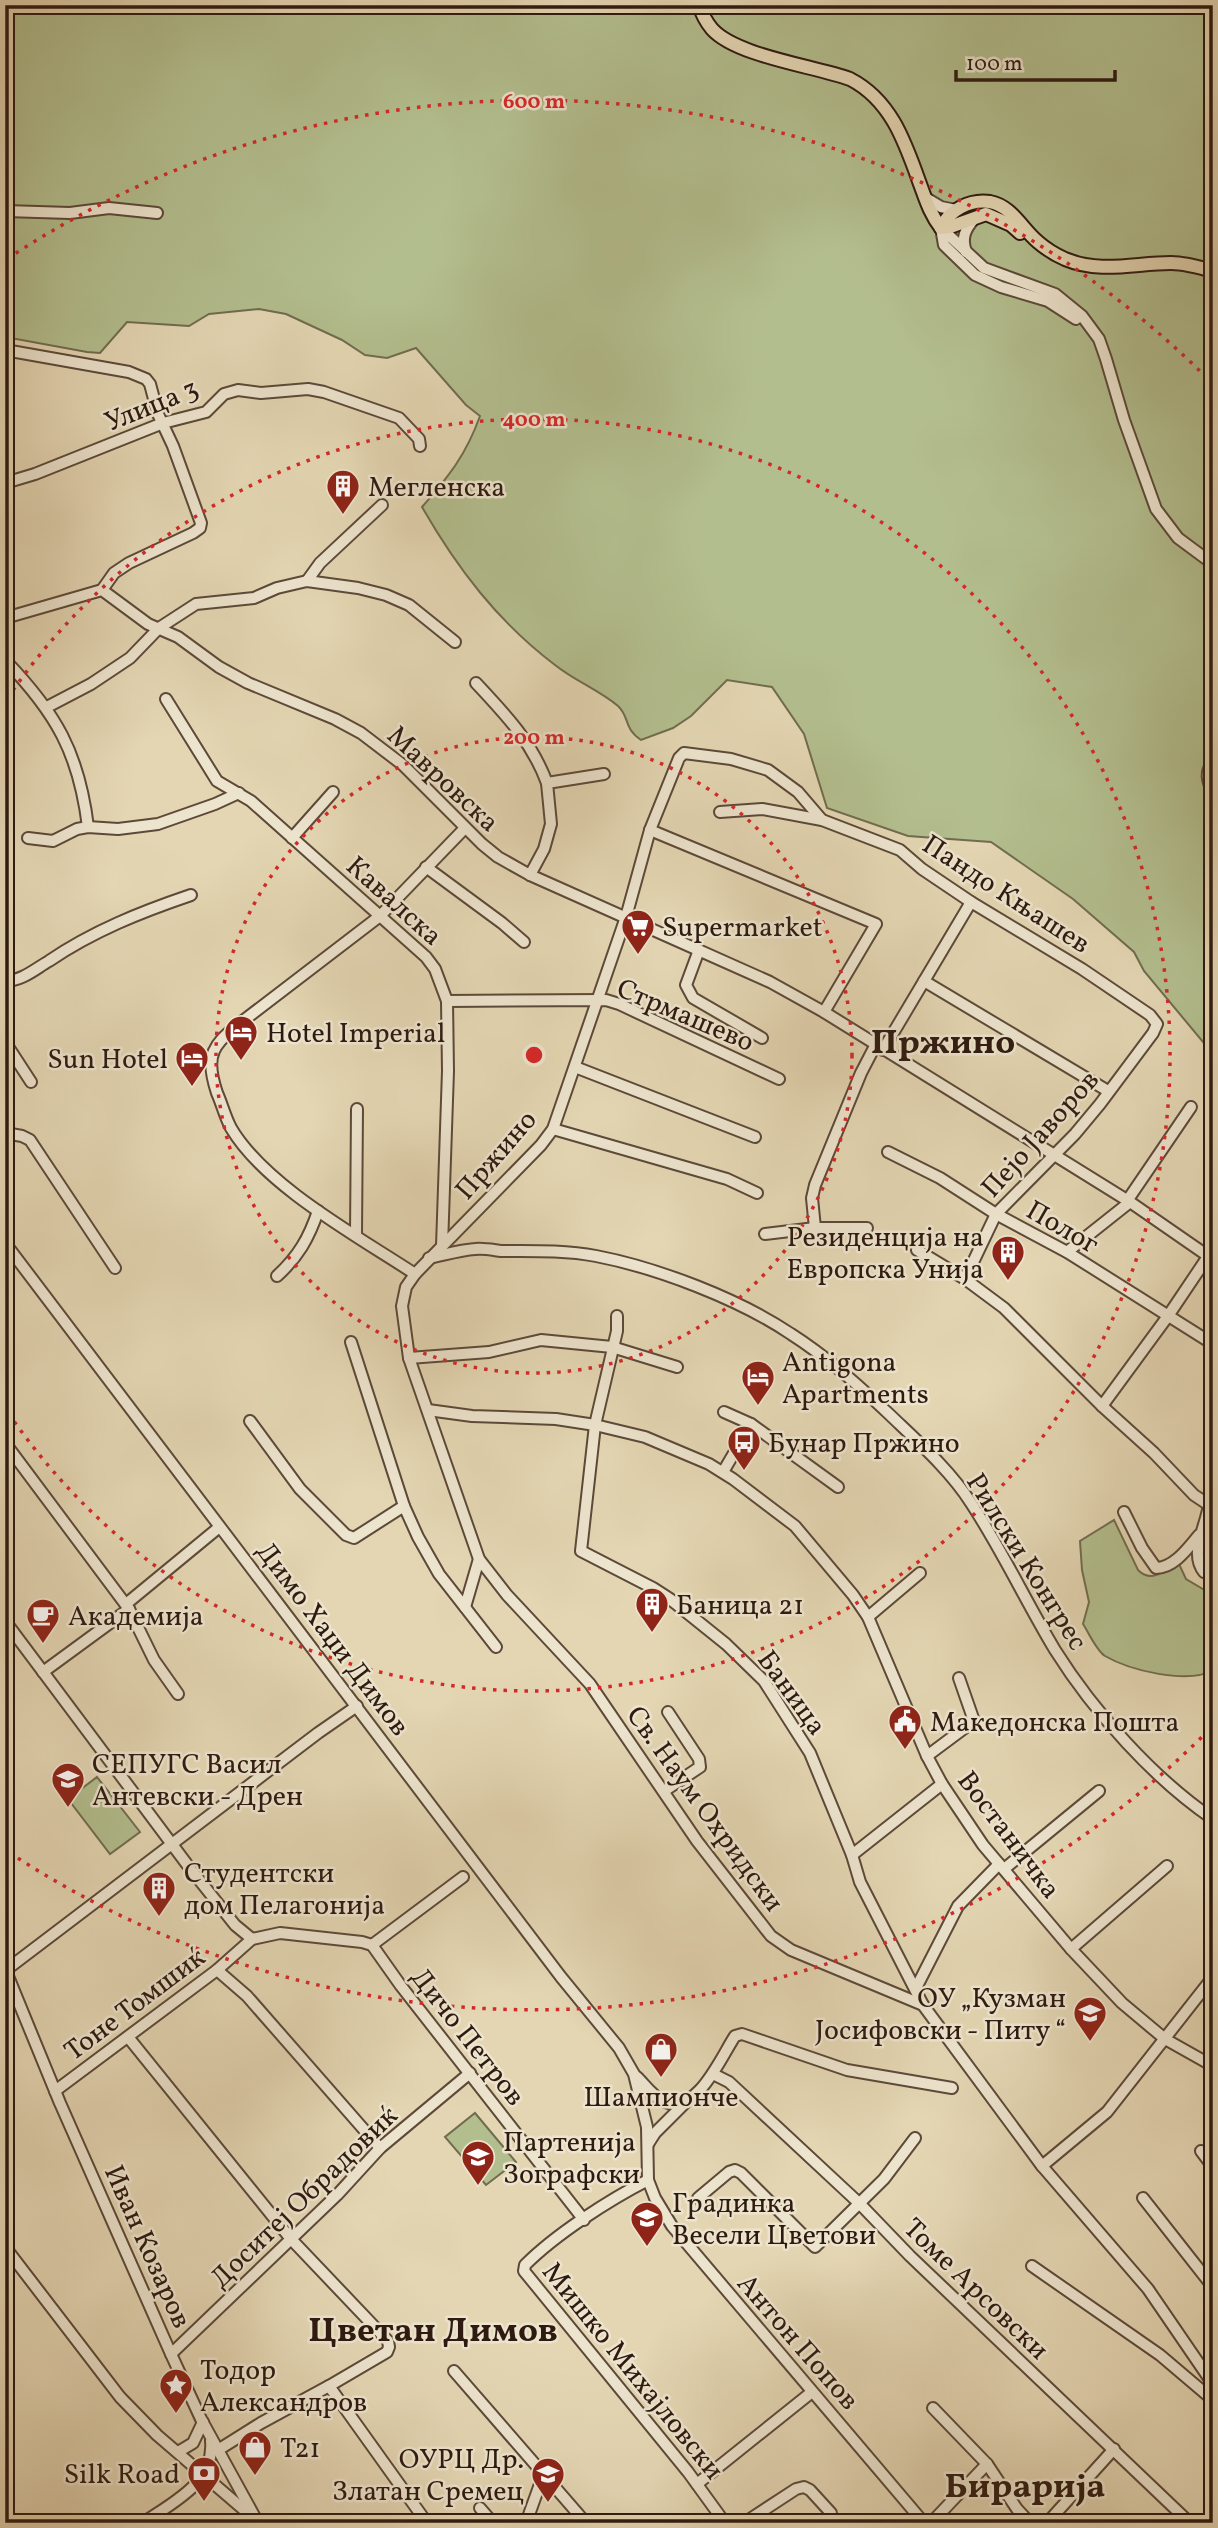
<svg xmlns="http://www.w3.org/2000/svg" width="1218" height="2528" viewBox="0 0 1218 2528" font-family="Vollkorn,serif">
<rect width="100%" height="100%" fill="#e4d6b3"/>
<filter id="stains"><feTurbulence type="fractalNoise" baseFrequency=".00286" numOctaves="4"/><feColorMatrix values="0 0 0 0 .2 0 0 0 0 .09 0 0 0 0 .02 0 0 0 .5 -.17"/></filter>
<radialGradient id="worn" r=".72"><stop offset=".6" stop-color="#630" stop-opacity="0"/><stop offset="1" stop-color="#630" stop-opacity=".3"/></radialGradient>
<g fill="#b3be8e" stroke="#706c4f" stroke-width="2">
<path d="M5,5h1208v1049l-69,-83 -10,-19 -61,-53 -82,-57 -83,-6 -81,-28 -23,-74 -32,-47 -45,-7 -36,36 -18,12 -32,12c-18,-12 -11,-23 -23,-34 -19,-16 -43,-25 -63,-41 -57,-43 -98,-97 -133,-158 27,-31 44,-52 58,-91l-14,-11 -50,-57 -29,10 -22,-3 -23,-15 -56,-26 -27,-5 -50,5 -20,12 -62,-4 -27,31 -13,-1 -82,-15z"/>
<path d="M1114,1520l24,50c14,14 26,0 41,-6l7,15 27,16v75c-25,15 -84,0 -108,-14 -9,-6 -16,-23 -22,-32l6,-22 -7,-32 -2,-29z"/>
<polygon points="97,1777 140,1832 110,1854 68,1799"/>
<polygon points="475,2113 516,2162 486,2185 445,2137"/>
</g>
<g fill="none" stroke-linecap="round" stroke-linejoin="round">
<defs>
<g id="minor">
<polyline points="926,198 941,207 956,210"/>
<polyline points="5,211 70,213 109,208 157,213"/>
<polyline points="941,228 984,268 1055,294 1082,316 1099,339 1106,359 1124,420 1156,509 1178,538 1213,564"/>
<polyline points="941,228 944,245 975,275 1001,287 1048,301 1076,319"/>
<path d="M966,252c-5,-14 -1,-23 9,-34"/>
<polyline points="5,350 129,372 146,379 150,384 158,414 173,446 201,523 200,528 193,533 129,563 114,573 102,590"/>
<polyline points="5,483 35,474 163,423 206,412 224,394 238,390 261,393 308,389 324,392 399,418 419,439 420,446"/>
<polyline points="307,581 320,563 382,505"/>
<polyline points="5,618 102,590 148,624 178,637 219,667 248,683 335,719 361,733 403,765 482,844 498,857 530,875 770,982 824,1012 1130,1202 1208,1256"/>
<path d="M5,660c51,53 74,93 83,167"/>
<path d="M476,683c29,31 56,59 71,100"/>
<polyline points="166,699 217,781 251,801 426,957 435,969 447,1001 448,1071 442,1246"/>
<polyline points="47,707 91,684 130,658 159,628 196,604 254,598 277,588 307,581 358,588 386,595 409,605 455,642"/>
<path d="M1213,762c-8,10 -6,19 0,30"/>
<polyline points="720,812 762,809 822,820"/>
<polyline points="650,830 876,924 824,1012"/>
<polyline points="28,838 53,841 77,829 88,827 118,829 158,824 215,804 239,793"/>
<polyline points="292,838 333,792"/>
<polyline points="426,867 502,923 524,942"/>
<polyline points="530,875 544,849 551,824 547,783 604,774"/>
<polyline points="699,950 686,985 693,998 762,1038"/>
<path d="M5,981c17,0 30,-12 44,-20 44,-30 92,-49 142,-66"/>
<polyline points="924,981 1108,1091"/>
<polyline points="447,1001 606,1000 619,1004 779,1079"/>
<polyline points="5,1042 31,1082"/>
<polyline points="883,1050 971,902"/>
<polyline points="575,1067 755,1137"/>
<polyline points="553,1129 727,1179 757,1193"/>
<polyline points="5,1133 22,1136 30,1140 115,1268"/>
<polyline points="888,1152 940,1178 996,1214 1067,1252 1213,1344"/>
<polyline points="1127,1201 1191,1107"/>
<polyline points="815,1228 812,1198 815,1185 861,1073 875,1046"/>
<polyline points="765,1234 815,1228 867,1228"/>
<polyline points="356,1235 357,1109"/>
<polyline points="5,1243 561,1977 619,2048 634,2074 647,2127 648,2180 655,2198 672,2226 924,2523"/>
<polyline points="917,1250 965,1279 1004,1308 1102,1406 1154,1453 1194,1495 1209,1505 1213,1501"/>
<polyline points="1067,1252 1130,1202"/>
<path d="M429,1258c15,-3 31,-8 46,-9 9,-1 18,1 26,2 31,0 64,-1 95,5 62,12 143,43 195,78 36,23 67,51 98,80 28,27 61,56 82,89 31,47 55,99 84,147 39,62 98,128 158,169"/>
<path d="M415,1274c-56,-37 -150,-88 -184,-146 -6,-11 -9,-24 -14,-35 -4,-12 -9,-30 -3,-42 4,-10 13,-17 21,-24l145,-111 85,-88"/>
<path d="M277,1276c21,-19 32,-38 41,-65"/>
<polyline points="965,1279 996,1214 1075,1134 1100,1104 1153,1033 1157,1024 1150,1015 1082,969 971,902 922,869 900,850 822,820 798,792 768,770 731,759 684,753 679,758 650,830 626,917 553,1129 541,1145 415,1274 406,1287 402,1306 409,1358 479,1559 507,1595 590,1684 697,1841 771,1936 791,1950 923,2005 1042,2166 1148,2289 1213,2384"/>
<polyline points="617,1316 617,1331 595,1425 581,1551 653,1588 670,1599 726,1644 764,1681 810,1753 852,1855 860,1882 923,2005"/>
<polyline points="351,1342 404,1506 418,1537 439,1574 496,1647"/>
<polyline points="409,1358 489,1352 541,1340 612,1347 677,1367"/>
<polyline points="1102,1406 1168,1316 1213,1249"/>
<polyline points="428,1410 472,1416 556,1419 595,1425 645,1437 709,1464 733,1479 795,1526 853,1595 868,1617 927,1756 942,1784 983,1845 1071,1949 1122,2003 1165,2039 1213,2066"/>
<polyline points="724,1412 751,1424 838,1487"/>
<polyline points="250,1421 300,1489 346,1535 354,1538 404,1506"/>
<polyline points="5,1443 129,1609 154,1660 178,1694"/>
<polyline points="723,1472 751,1424"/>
<path d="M1209,1505c-3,21 -20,49 -5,67l9,3"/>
<path d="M1124,1512l18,36 14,20c18,0 32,-20 43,-33"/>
<polyline points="126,1604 217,1529"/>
<polyline points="465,1607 479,1559"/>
<polyline points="868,1617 920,1573"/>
<polyline points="5,1621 189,1867 235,1925 252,1939"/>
<polyline points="43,1672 129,1609"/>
<polyline points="927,1756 974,1721 959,1678"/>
<polyline points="664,1791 700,1767 699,1759 668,1712"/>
<polyline points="852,1855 942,1784"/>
<polyline points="1004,1869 1099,1791"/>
<polyline points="372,1945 401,1986 584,2220"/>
<polyline points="1071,1949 1167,1866"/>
<polyline points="5,1969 60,2103 171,2354 201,2419 257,2521"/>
<polyline points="6,1970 318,1733 357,1706"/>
<polyline points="217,1970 247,1996 380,2148"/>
<polyline points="916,1988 958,1906 999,1864"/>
<polyline points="128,2037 291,2239 388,2341 389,2347 387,2352 329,2386"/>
<polyline points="713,2074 729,2082 860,2204 910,2256 1190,2523"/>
<path d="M637,2077c8,8 17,21 28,25 32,13 56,-45 70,-66l7,-2 105,36 105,18"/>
<polyline points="55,2091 217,1970 252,1939 280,1933 362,1942 372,1945 463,1877"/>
<polyline points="648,2144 655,2133 685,2103"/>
<polyline points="1201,2151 1213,2167"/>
<polyline points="1042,2166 1107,2112 1213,1977"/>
<path d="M648,2180c-39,20 -92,54 -123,85l-1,6 164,201 37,51"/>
<polyline points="698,2198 729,2172 735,2170 741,2173 815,2247 884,2179 915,2138"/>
<polyline points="1143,2198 1213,2287"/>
<polyline points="5,2247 120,2397 157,2435 250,2515"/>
<polyline points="1032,2266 1160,2355 1213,2400"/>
<polyline points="171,2354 337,2195 380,2148 470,2073"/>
<polyline points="454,2371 586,2523"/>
<polyline points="933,2408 987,2464 1017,2509 1030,2523"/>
<polyline points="218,2450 261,2423 329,2386 427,2523"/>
<polyline points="178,2452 193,2443 203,2422"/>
<polyline points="697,2484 812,2392"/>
<polyline points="480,2508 493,2523"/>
<path d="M143,2523c30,-21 72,-40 68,-82"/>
<polyline points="526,2523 544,2473"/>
<polyline points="744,2523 796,2489 804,2487 810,2490 831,2513"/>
<polyline points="931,2523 987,2464"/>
<polyline points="1047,2523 1114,2449"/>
</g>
<g id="major">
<path d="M699,5c3,9 7,17 13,24 24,27 102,37 138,50 41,21 55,63 70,105 6,16 10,30 21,44"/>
<path d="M941,228c8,-18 29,-29 49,-26 22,4 32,27 48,40 8,7 18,13 27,17 36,15 70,4 106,4 14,0 28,4 42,8"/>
<polyline points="941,228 950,227 986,214 1011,225 1020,233"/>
</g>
</defs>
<use href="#minor" stroke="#5c4939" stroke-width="14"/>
<use href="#major" stroke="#2e1a10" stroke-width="16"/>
<use href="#minor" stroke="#ede4ce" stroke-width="10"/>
<use href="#major" stroke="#e4d6b3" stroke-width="12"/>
</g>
<g fill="none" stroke="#d62828" stroke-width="3.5" stroke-dasharray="3.5 7">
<circle cx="534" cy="1055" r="318"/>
<path d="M7 699A636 636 0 1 1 7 1411"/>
<path d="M1209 1730A954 954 0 0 1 7 1851M7 259A954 954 0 0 1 1209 380"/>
</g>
<defs>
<symbol id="building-pin" viewBox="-11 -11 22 30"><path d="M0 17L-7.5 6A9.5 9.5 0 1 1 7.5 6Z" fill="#8f2418" stroke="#ede4ce"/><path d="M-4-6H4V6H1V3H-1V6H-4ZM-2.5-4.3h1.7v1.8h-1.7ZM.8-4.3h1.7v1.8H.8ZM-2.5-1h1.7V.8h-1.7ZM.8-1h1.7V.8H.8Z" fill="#fff"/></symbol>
<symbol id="supermarket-pin" viewBox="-11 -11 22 30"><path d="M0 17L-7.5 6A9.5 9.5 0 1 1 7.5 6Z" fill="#8f2418" stroke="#ede4ce"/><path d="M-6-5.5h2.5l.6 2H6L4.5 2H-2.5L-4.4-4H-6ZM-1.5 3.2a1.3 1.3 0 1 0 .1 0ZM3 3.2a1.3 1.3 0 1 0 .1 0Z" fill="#fff"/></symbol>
<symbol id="hotel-pin" viewBox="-11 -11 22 30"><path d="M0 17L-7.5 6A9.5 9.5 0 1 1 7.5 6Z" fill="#8f2418" stroke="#ede4ce"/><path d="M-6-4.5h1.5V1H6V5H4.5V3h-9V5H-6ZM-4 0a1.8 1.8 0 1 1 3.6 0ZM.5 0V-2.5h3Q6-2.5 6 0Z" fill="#fff"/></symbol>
<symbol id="bus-pin" viewBox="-11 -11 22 30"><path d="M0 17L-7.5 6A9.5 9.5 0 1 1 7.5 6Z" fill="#8f2418" stroke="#ede4ce"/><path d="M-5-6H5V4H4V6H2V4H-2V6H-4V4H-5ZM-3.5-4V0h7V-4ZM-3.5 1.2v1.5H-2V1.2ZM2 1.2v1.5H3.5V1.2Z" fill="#fff"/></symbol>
<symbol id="cafe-pin" viewBox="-11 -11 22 30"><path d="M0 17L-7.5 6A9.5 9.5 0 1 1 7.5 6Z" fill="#8f2418" stroke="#ede4ce"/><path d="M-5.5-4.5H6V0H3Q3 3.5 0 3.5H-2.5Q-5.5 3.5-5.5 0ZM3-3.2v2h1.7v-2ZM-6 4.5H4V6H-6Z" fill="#fff"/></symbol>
<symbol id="civic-pin" viewBox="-11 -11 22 30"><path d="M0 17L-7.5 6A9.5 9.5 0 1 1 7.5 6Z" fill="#8f2418" stroke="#ede4ce"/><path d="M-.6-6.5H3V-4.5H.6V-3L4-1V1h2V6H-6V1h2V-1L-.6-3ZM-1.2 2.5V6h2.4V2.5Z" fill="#fff"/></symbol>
<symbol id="school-pin" viewBox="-11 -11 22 30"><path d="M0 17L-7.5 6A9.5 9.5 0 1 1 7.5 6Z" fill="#8f2418" stroke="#ede4ce"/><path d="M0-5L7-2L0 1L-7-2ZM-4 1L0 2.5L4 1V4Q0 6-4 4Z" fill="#fff"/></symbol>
<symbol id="shop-pin" viewBox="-11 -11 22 30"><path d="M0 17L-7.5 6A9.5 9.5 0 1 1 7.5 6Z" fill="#8f2418" stroke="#ede4ce"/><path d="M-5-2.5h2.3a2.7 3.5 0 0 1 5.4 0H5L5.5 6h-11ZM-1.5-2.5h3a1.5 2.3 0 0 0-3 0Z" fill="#fff"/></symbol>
<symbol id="sight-pin" viewBox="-11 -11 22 30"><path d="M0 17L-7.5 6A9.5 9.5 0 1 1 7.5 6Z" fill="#8f2418" stroke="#ede4ce"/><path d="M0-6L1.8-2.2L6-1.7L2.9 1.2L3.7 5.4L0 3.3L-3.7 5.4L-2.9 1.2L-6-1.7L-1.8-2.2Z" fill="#fff"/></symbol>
<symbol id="bank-pin" viewBox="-11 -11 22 30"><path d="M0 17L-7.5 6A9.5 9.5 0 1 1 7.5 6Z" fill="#8f2418" stroke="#ede4ce"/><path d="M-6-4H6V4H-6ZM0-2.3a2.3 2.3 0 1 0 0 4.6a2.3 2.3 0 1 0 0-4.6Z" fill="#fff"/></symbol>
</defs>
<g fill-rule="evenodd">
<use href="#building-pin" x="324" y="467" width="38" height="52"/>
<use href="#supermarket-pin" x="619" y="907" width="38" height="52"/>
<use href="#hotel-pin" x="222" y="1013" width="38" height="52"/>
<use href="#hotel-pin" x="173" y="1039" width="38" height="52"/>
<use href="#building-pin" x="989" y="1233" width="38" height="52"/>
<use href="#hotel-pin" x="739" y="1358" width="38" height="52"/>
<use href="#bus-pin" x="725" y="1423" width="38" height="52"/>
<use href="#building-pin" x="633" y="1585" width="38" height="52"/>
<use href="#cafe-pin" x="24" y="1596" width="38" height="52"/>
<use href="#civic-pin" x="886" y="1702" width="38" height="52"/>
<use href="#school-pin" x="49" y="1760" width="38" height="52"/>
<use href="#building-pin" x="140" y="1869" width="38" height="52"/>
<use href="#school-pin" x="1071" y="1994" width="38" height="52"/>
<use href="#shop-pin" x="642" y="2030" width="38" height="52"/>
<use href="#school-pin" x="459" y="2138" width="38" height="52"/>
<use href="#school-pin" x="628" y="2199" width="38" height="52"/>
<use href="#sight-pin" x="157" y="2366" width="38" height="52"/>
<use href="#shop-pin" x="236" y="2428" width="38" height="52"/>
<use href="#bank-pin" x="185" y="2454" width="38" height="52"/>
<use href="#school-pin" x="529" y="2455" width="38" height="52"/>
</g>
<g text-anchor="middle" stroke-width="5" stroke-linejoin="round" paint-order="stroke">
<g font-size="28" fill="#2e1a10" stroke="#ede4ce">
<text transform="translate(151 404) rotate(-22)" y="10">Улица 3</text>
<text transform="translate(444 778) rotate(43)" y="10">Мавровска</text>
<text transform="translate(1007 893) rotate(33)" y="10">Пандо Књашев</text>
<text transform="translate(395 900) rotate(42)" y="10">Кавалска</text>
<text transform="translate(686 1014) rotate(23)" y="10">Стрмашево</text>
<text transform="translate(1039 1133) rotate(-48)" y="10">Пејо Јаворов</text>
<text transform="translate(495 1154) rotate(-49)" y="10">Пржино</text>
<text transform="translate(1063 1226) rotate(30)" y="10">Полог</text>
<text transform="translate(1028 1561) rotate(58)" y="10">Рилски Конгрес</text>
<text transform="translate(334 1638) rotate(53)" y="10">Димо Хаџи Димов</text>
<text transform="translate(793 1692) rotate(54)" y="10">Баница</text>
<text transform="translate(706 1808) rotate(54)" y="10">Св. Наум Охридски</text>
<text transform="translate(1010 1834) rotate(53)" y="10">Востаничка</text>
<text transform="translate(134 2003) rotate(-37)" y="10">Тоне Томшиќ</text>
<text transform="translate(469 2036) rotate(52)" y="10">Дичо Петров</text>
<text transform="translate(303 2196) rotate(-44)" y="10">Доситеј Обрадовиќ</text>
<text transform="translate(149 2246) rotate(66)" y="10">Иван Козаров</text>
<text transform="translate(977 2288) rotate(44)" y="10">Томе Арсовски</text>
<text transform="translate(799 2341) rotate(49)" y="10">Антон Попов</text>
<text transform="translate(634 2370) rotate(51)" y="10">Мишко Михајловски</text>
</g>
<g font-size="28" fill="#2e1a10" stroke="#ede4ce" text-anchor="start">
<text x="368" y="496">Мегленска</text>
<text x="662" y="936">Supermarket</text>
<text x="266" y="1042">Hotel Imperial</text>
<text x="168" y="1068" text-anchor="end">Sun Hotel</text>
<text x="984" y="1246" text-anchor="end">Резиденција на<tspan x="984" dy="32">Европска Унија</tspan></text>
<text x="782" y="1371">Antigona<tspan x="782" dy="32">Apartments</tspan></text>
<text x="768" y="1452">Бунар Пржино</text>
<text x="676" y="1614">Баница 21</text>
<text x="68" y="1625">Академија</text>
<text x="930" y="1731">Македонска Пошта</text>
<text x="92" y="1773">СЕПУГС Васил<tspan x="92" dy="32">Антевски - Дрен</tspan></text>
<text x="184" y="1882">Студентски<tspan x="184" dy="32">дом Пелагонија</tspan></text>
<text x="1066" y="2007" text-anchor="end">ОУ „Кузман<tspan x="1066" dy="32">Јосифовски - Питу “</tspan></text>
<text x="661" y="2106" text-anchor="middle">Шампионче</text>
<text x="503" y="2151">Партенија<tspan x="503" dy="32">Зографски</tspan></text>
<text x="672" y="2212">Градинка<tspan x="672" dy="32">Весели Цветови</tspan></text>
<text x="200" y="2379">Тодор<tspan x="200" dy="32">Александров</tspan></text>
<text x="280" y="2457">T21</text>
<text x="524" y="2468" text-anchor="end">ОУРЦ Др.<tspan x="524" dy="32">Златан Сремец</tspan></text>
<text x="180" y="2483" text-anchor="end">Silk Road</text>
</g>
<g font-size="35" font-weight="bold" fill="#2e1a10" stroke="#ede4ce">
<text x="943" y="1053">Пржино</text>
<text x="433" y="2341">Цветан Димов</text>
<text x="1025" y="2497">Бирарија</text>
</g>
</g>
<circle cx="534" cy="1055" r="10" fill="#d62828" stroke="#ede4ce" stroke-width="3.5"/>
<g font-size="21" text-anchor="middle" font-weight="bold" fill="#d62828" stroke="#ede4ce" stroke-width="5" stroke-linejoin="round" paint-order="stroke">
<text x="534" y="108">600 m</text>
<text x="534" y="426">400 m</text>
<text x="534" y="744">200 m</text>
</g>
<rect width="1218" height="2528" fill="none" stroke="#e4d6b3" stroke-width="28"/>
<rect x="7" y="7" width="1204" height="2514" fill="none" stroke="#2e1a10" stroke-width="3.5"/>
<rect x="14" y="14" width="1190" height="2500" fill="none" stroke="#2e1a10" stroke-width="2"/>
<path d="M956 70v10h159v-10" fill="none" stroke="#2e1a10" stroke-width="3.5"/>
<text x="966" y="70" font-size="21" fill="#2e1a10" stroke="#ede4ce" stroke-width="5" paint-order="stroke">100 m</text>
<rect width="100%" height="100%" filter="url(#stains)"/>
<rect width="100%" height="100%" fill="url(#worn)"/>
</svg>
